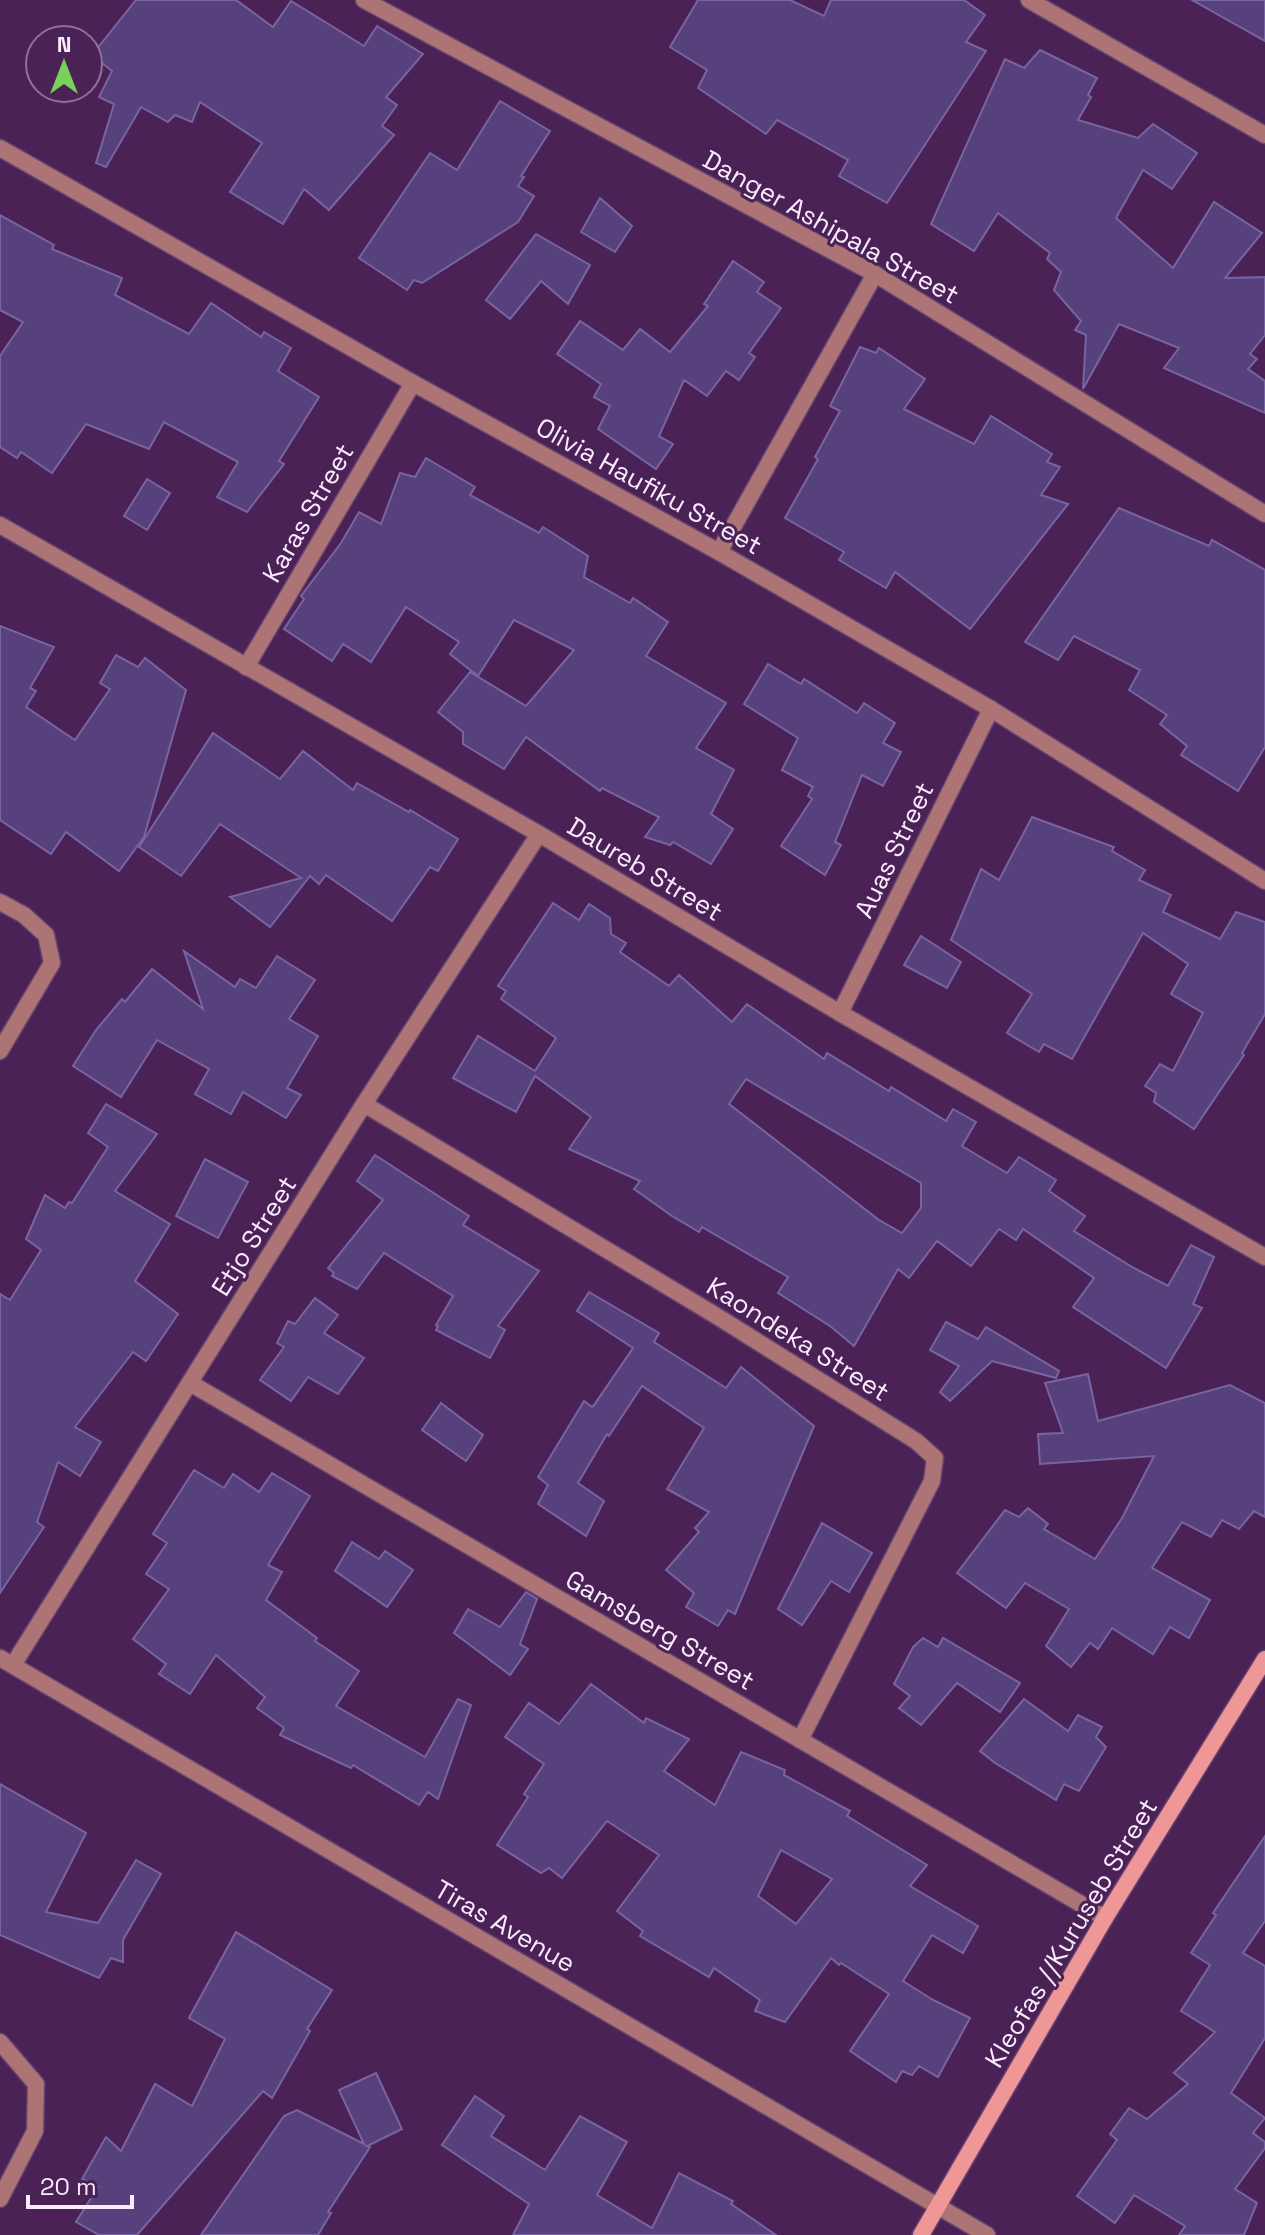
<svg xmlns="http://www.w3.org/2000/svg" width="1265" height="2235" viewBox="0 0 1265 2235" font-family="'Space Grotesk',sans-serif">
<rect width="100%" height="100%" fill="#4a2255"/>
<g fill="#56417d" stroke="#7964a3" stroke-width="2" fill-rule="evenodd">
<polygon points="136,0 236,0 273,27 291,1 364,46 377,26 423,54 386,97 397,105 382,126 394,135 329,210 304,189 283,224 230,192 262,143 200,102 192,122 175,115 168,122 141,107 106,167 96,163 114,104 99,97 112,71 92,55"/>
<polygon points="698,0 790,0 824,16 831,0 964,0 985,15 966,42 986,51 887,203 839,176 848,160 777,120 766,134 698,88 707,70 670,47"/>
<polygon points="1192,0 1265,0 1265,41 1240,27"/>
<polygon points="1040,50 1097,78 1088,95 1091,97 1078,120 1138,138 1153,124 1197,153 1172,189 1143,170 1116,218 1173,268 1214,202 1262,233 1225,278 1265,277 1265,335 1250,354 1257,359 1248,369 1265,381 1265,413 1164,368 1179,348 1119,324 1083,389 1086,335 1075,330 1081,321 1054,290 1061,272 1047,259 1050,253 998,213 974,251 931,224 1005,59 1024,68"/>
<polygon points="500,101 550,131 521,176 524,177 518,186 534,196 518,222 422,283 414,280 407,290 359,258 430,153 457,170"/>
<polygon points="600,198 632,226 615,252 581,232"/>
<polygon points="0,215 54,245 52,249 122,278 115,295 189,334 211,303 261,337 264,332 291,348 278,371 319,397 279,461 284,464 247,512 217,497 238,462 164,422 149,449 86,424 52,473 21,452 17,458 0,447 0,356 23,322 0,310"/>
<polygon points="536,234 590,265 568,304 541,281 510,319 486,300"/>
<polygon points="733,261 764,282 757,292 781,308 749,353 755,357 739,380 726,371 707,396 684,380 659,436 673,444 656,469 598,429 610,406 594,397 601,384 557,354 580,321 623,350 640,329 670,352 708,306 704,304"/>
<polygon points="860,347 876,353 879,348 925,379 904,409 974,444 991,416 1052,454 1047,462 1060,467 1041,495 1068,504 970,629 895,572 886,588 839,560 844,552 785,518 818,459 815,457 840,411 830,406"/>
<polygon points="426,458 475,487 470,495 539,533 543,527 588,556 584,577 630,603 633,598 668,622 646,656 726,703 696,748 734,770 711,814 733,829 711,864 673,842 670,845 645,837 659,817 602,788 600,791 526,737 504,769 463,744 463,732 438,712 470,672 526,706 574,650 514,620 478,676 450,654 459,642 406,607 371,662 343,644 332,661 284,629 304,599 301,596 341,543 359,512 381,524 400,473 415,477"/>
<polygon points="147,479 170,493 147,530 124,516"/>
<polygon points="1119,508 1209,546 1212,540 1265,570 1265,747 1238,791 1181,755 1187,746 1160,724 1167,715 1129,690 1140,670 1074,636 1058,660 1025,642"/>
<polygon points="0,626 54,647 30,688 36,691 26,707 75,740 110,689 100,683 116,655 138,667 145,658 186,690 144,837 119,871 66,832 51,854 0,820"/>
<polygon points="768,664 801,684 804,679 857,713 864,703 895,723 883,743 901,752 883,786 862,775 835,842 841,845 825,875 781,846 812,799 808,796 813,787 782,770 798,738 744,704"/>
<polygon points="213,733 280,779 303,751 353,790 357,783 409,812 410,810 458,839 438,871 430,867 392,921 326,875 319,884 310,876 270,927 230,897 301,878 220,824 181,876 139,847"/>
<polygon points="1032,817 1114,847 1112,851 1145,870 1139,880 1171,895 1163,912 1220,939 1236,912 1265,922 1265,1014 1242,1053 1244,1055 1194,1129 1154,1102 1156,1093 1145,1086 1160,1064 1173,1071 1203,1013 1171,994 1188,964 1143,933 1072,1059 1044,1044 1039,1052 1007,1033 1032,994 951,940 981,869 999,880"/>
<path d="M553,903l26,17 10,-16 21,14 1,16 15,9 -6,9 49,34 10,-11 53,47 15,-18 77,55 3,-6 62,38 2,-4 55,34 7,-12 23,13 -14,24 45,27 12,-16 37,23 -7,11 36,25 -11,15 58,36 36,19 23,-41 23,12 -21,47 9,4 -36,60 -93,-61 21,-29 -71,-49 -7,11 -17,-11 -28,37 -34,-25 -28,37 -11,-9 -44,77 -24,-20 -52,-33 10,-16 -86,-50 -3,5 -27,-16 -38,-27 6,-8 -71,-32 22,-32 -56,-41 -19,36 -63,-34 25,-42 57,35 21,-33 -55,-39 5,-8 -8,-5zM746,1079l175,104v25l-19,25 -23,-13 -150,-116z"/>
<polygon points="921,936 961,962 947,988 904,965"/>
<polygon points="184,951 235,987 240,979 256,988 277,956 315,980 289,1019 318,1036 287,1088 301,1095 286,1118 243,1092 231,1114 195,1094 209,1069 157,1040 121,1097 73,1066 96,1030 122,999 125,1002 152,969 203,1009"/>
<polygon points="106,1104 157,1134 115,1191 170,1224 135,1281 178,1314 146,1361 133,1352 75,1427 101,1442 80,1476 58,1462 37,1522 44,1527 0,1593 0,1294 10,1300 41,1250 26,1239 45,1195 65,1208 69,1202 72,1203 108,1147 88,1133"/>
<polygon points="375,1155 469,1216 463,1225 539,1271 498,1326 505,1330 490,1358 436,1330 438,1326 436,1325 453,1296 384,1253 357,1289 332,1276 334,1273 328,1268 383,1200 357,1181"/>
<polygon points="205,1159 248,1182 218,1238 176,1216"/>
<polygon points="589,1292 659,1333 654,1342 726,1388 741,1367 814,1426 735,1614 728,1610 718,1626 686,1607 694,1593 666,1570 699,1532 695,1528 709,1512 667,1489 704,1428 642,1386 609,1436 607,1434 578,1483 604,1501 586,1536 538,1504 548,1485 538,1477 584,1401 592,1407 594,1405 633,1348 577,1311"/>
<polygon points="315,1298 338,1315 324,1333 364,1358 338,1394 308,1377 291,1401 260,1380 284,1347 277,1343 288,1321 295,1324"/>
<polygon points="946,1322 978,1339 986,1327 1059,1371 1056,1378 992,1361 950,1401 940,1392 959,1366 930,1350"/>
<polygon points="1088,1374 1098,1421 1230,1385 1265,1403 1265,1517 1254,1511 1239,1529 1222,1520 1211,1537 1182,1522 1152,1568 1210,1600 1189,1638 1170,1627 1153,1654 1112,1628 1098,1649 1090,1643 1071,1667 1046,1646 1069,1609 1025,1583 1006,1608 957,1573 1005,1510 1019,1517 1028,1508 1048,1524 1044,1529 1095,1559 1122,1518 1154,1456 1040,1464 1038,1434 1063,1433 1045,1383"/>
<polygon points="441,1403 483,1435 466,1461 422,1430"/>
<polygon points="194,1470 224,1488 233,1474 259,1492 272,1473 310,1496 268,1565 282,1572 266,1600 317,1638 315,1641 359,1671 336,1706 425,1757 458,1699 471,1705 438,1799 428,1792 419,1805 353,1765 351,1768 280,1735 284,1728 257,1708 265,1697 216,1655 190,1694 159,1674 166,1664 133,1639 169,1589 146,1574 167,1543 153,1534"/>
<polygon points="822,1523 872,1553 849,1592 831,1581 802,1625 778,1609"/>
<polygon points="352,1542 379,1559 385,1551 413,1570 387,1607 335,1571"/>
<polygon points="526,1592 537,1599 520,1644 528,1649 510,1675 454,1633 468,1609 500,1627"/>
<polygon points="923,1638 938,1647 943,1638 1020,1683 1000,1712 957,1683 921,1725 899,1708 910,1696 894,1684 913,1647"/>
<path d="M591,1684l53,39 2,-5 43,21 -25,32 51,34 26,-53 44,18 -1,5 66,36 -3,5 80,49 -17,21 68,40 -15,27 -31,-18 -29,46 30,19 37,18 -32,59 -19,-11 -7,9 -10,-4 -6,11 -46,-31 39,-57 -48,-31 -2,2 -8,-7 -46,64 -30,-11 5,-11 -46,-32 -5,9 -69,-41 3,-5 -26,-20 42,-56 -52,-34 -45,57 -13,-10 -8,5 -44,-28 31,-48 -4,-3 20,-30 -39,-27 24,-34 30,21zM781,1850l51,29 -36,45 -38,-28z"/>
<polygon points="1024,1699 1068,1731 1078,1715 1102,1727 1096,1737 1106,1747 1079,1791 1064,1784 1056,1800 995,1763 980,1751"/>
<polygon points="0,1784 86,1833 46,1912 98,1923 136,1860 161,1874 123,1940 123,1962 111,1958 99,1978 0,1935"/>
<polygon points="1265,1836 1265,1921 1243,1953 1265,1966 1265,2038 1231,2093 1265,2118 1253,2133 1265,2142 1265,2148 1235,2189 1257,2203 1244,2235 1179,2235 1185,2226 1134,2195 1115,2223 1077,2196 1117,2140 1110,2134 1129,2108 1147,2119 1188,2084 1174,2073 1215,2032 1181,2011 1210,1965 1191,1953 1216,1915 1213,1913"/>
<polygon points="236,1932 332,1990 307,2029 310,2031 272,2098 263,2091 137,2235 99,2235 76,2222 98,2187 82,2179 106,2137 121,2151 155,2084 192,2106 225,2039 189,2018"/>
<polygon points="376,2073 402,2129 367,2146 370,2147 328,2212 331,2213 318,2235 201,2235 284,2116 297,2110 364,2144 339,2090"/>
<polygon points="475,2096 504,2116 491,2136 545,2170 580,2116 627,2142 597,2195 652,2228 679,2173 733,2201 731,2204 776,2235 513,2235 529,2204 442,2145"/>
</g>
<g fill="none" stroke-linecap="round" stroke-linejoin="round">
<defs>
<g id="street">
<polyline points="364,0 875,274 1265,514"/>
<polyline points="1029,0 1265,135"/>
<polyline points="0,148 413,383 719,552 991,709 1265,881"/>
<polyline points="0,525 539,834 840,1013 1265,1257"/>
<polyline points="719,552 875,274"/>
<polyline points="246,667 413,383"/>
<polyline points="0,902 24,915 46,935 52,963 0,1051"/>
<polyline points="840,1013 991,709"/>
<polyline points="364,1104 715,1315 916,1441 935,1458 932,1481 800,1740"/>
<polyline points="190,1383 1105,1918"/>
<polyline points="0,1658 987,2235"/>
<polyline points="13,1665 364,1104 539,834"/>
<polyline points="0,2042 36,2084 35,2131 0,2199"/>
</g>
<polyline id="secondary" points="921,2235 1105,1918 1265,1659"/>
</defs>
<use href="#street" stroke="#664270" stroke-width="19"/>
<use href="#secondary" stroke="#664270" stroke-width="19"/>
<use href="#street" stroke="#ac7474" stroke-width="16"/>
<use href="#secondary" stroke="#ef9697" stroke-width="16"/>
</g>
<g text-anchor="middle" stroke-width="6" stroke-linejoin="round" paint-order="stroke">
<g font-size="26" fill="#faebfe" stroke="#4a2255">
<text transform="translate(831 227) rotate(29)" y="9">Danger Ashipala Street</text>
<text transform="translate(649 486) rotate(29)" y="9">Olivia Haufiku Street</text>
<text transform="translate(308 513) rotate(-60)" y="9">Karas Street</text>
<text transform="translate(894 850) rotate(-64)" y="9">Auas Street</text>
<text transform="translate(645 869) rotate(31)" y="9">Daureb Street</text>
<text transform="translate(254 1236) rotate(-58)" y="9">Etjo Street</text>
<text transform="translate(798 1339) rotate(32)" y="9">Kaondeka Street</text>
<text transform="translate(660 1630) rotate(30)" y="9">Gamsberg Street</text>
<text transform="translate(505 1926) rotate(30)" y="9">Tiras Avenue</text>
<text transform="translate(1071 1933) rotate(-59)" y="9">Kleofas //Kuruseb Street</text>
</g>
</g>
<g transform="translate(64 64)"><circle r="38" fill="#4a2255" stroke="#907299" stroke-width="2"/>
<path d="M0-6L14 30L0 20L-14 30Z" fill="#77d259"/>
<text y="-12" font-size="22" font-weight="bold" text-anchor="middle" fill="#faebfe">N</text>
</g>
<path d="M28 2195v12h104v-12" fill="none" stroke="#faebfe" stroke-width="4"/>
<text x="40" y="2195" font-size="24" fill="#faebfe" stroke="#4a2255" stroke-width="6" paint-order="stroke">20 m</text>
</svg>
